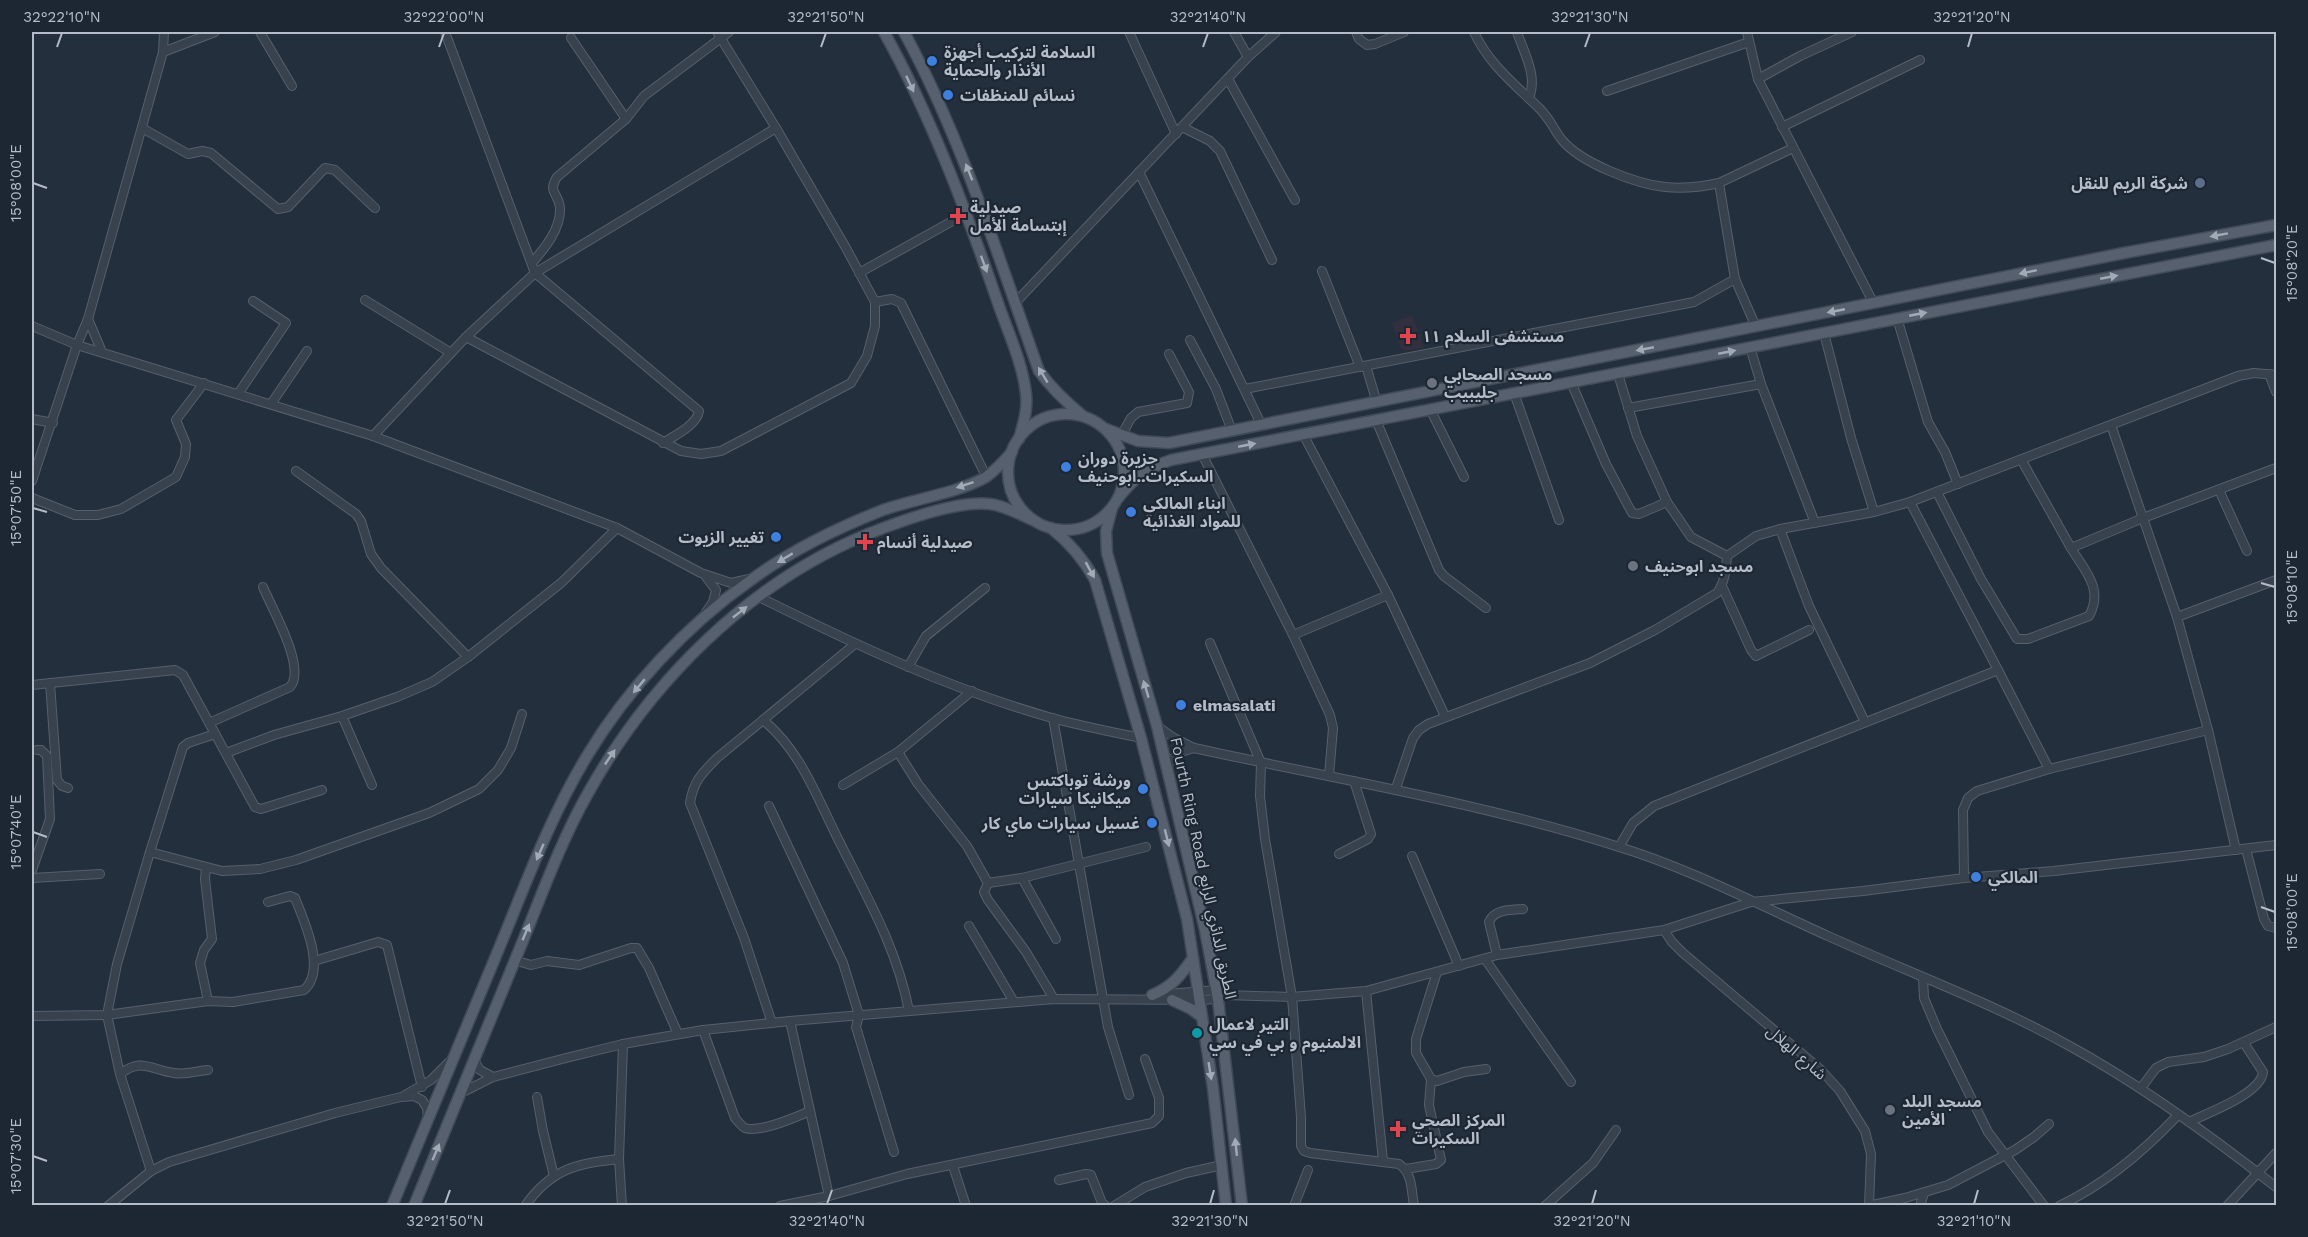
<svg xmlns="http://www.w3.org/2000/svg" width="2308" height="1237" viewBox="0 0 2308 1237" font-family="'Work Sans','Noto Sans Arabic',sans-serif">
<rect width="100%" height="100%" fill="#242f3e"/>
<polygon fill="#32303f" points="1412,315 1424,348 1405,351 1401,349 1392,323"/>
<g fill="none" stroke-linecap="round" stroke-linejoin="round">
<defs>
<g id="minor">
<polyline points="260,32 292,86"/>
<path d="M445,32l90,241 164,138c-2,14 -25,25 -36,32"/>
<polyline points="1129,32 1176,134"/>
<polyline points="1234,32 1248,57"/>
<polyline points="1356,32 1359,39 1367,45 1375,44 1404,32"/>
<path d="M1474,32c14,31 40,52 64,75 12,11 15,22 24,33 19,23 74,44 103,47 18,2 36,0 54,-4l16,96 21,48"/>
<path d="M1517,32c7,21 21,44 12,66"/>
<polyline points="1747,32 1758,79 1874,304"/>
<polyline points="571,38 626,119"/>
<polyline points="163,52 164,32"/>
<polyline points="1228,79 1295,200"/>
<polyline points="1758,79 1800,56 1852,32"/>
<polyline points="1607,91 1749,42"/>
<polyline points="1182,127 1210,141 1220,151 1272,260"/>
<polyline points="1782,127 1920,60"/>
<polyline points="142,128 188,154 202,151 211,153 278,209 288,207 325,168 335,170 375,208"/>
<polyline points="1139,172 1262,426"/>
<polyline points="1719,183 1793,148"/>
<path d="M532,263c12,-14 29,-34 28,-55 -1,-15 -13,-15 -3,-31l69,-58 18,-23 85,-64"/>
<polyline points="1322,271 1360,367"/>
<polyline points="859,273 965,214"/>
<polyline points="365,300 451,353"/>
<polyline points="875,302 892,299 901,303 986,476"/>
<polyline points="1015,303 1248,57 1276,32"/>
<polyline points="1897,318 1928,422 1945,452 1958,484"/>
<polyline points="88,319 102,352"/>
<polyline points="32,326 77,345 373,436 617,528 701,573 731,583 749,579"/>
<polyline points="1824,333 1851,438 1874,512"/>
<polyline points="466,337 681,451 701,454 721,451 851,383 867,356 875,326 875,302 846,248 776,128 717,32"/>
<polyline points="1190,340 1216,389 1232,431"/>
<polyline points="1750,347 1761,384"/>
<polyline points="1366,366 1377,403"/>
<polyline points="1618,374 1637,436 1667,502 1691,537 1727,556"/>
<polyline points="2269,374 2276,392"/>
<polyline points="1571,382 1606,464 1632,513 1639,514 1667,502"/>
<polyline points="1245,389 1694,302 1735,279"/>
<polyline points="1514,393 1559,520"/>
<polyline points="238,394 286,323 253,301"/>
<polyline points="271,404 307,351"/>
<polyline points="1628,408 1761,384 1815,523"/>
<polyline points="1430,409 1464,477"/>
<polyline points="32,419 53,423"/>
<polyline points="1376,420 1439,570 1444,576 1486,608"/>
<polyline points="2111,425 2177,617 2208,730 2236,850"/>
<polyline points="1303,434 1388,595 1445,716"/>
<polyline points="373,436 466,337 535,273 776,128"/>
<polyline points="1121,436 1131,418 1138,412 1187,403 1189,392 1169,354"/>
<polyline points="1202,454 1293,635"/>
<polyline points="2022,461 2071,548 2143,518 2276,468"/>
<polyline points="296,471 356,514 361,521 371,554 381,568 468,657"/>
<polyline points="32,481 77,345 88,319 163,52 215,32"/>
<polyline points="2219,490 2247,551"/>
<path d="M1937,492l44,87 36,60h11l61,-23c15,-27 -4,-45 -18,-68"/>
<polyline points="32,498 75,515 98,515 121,509 176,477 185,457 186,444 176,420 204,383"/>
<polyline points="1780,529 1809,606 1865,722"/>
<polyline points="1722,586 1751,650 1756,656 1809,630"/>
<path d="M759,597c95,47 190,92 293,121 29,8 60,14 89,20"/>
<polyline points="706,612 713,602 716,590 706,577"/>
<polyline points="2177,617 2276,580"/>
<path d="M1210,643l51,120 -1,33 5,43 27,158 9,120v29l3,5 6,2 89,11c14,10 12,25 15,42"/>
<polyline points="908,667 926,636 985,588"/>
<polyline points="1998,670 2049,769"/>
<polyline points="50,683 57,780 62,786 68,788"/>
<polyline points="32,685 175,670 183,675 255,807 261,809 322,790"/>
<polyline points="342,716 372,785"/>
<polyline points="1053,718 1108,1027 1129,1095"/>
<path d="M763,720c37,30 54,77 75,119 28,56 59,109 71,172"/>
<path d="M209,723l81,-36c17,-19 -18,-78 -27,-100"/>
<path d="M1157,726l17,12 20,10c141,31 284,54 422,98 73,22 143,59 212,90 80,36 162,66 238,108 74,40 144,91 210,143"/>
<polyline points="898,752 918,784 967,846 988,883 1022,878 1146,847"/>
<polyline points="226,753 274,735 342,716 397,697 432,682 468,657 561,583 617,528"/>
<polyline points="1166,767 1178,753 1194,748"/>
<polyline points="1329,776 1333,728 1330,715 1293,635 1388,595"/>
<polyline points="843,785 898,752 972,691"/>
<path d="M1396,788l17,-50 6,-8 9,-6 162,-61 65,-33 62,-37c8,-11 9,-24 10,-37l29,-20 24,-7 94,-17 36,-10 328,-126 16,-3 22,2"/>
<polyline points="769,806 843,963 859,1015 856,1027 894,1152"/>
<polyline points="1619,847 1633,823 1654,806 1998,670 1910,502"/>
<polyline points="2246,849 2264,919 2268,926 2276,928"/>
<polyline points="150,852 183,747 188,743 215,734"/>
<polyline points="1339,854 1368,839 1371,834 1354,781"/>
<polyline points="1412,856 1459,966"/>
<polyline points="206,867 205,879 212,939 204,950 200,963 208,1001"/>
<polyline points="32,870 50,819 47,756 41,750 37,750"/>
<polyline points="32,878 100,874"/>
<polyline points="1022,878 1056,939"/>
<polyline points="1964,878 1963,810 1968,798 1977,791 2049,769 2208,730"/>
<polyline points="988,883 984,892 988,900 1026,952 1054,999"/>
<polyline points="969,926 1014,1002"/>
<polyline points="1664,930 1672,942 1683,953 1820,1069 1840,1091 1865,1131 1871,1154 1869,1206"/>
<path d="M1497,955l-8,-33c5,-13 22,-12 34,-13"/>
<polyline points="1485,959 1571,1082"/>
<polyline points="514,960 531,965 547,961 579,965 631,948 637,948 649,968 678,1034"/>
<polyline points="314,961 378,942 387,945 422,1087"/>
<polyline points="1437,972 1416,1039 1416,1053 1431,1079 1437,1081 1464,1072 1486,1069"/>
<polyline points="1923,978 1924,998 1937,1029 1988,1132 2044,1206"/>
<polyline points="1366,991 1383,1161"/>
<polyline points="1155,995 1216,990 1219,992"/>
<path d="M32,1016l75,-1 101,-14 25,1 71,-12c23,-20 0,-69 -9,-92l-5,-2 -22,6"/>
<polyline points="790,1021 829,1196"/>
<path d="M772,1023l-28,-85 -54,-135c3,-21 12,-30 27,-45l138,-114"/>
<path d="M703,1030l32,88c3,3 6,8 10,10 15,5 51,-11 65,-17"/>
<polyline points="473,1059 480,1070 493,1077"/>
<path d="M120,1074c22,-17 31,-4 54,-1 10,2 23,-2 34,-3"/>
<polyline points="2141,1088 2156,1068 2168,1062 2204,1057 2228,1049 2276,1027"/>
<polyline points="461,1093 493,1077 566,1058 623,1044 703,1030 790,1021 1054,999 1199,1000 1218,999 1225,995 1292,997 1366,991 1497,955 1664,930 1751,902 1863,891 1964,878 2054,871 2276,845"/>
<polyline points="405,1095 431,1080 450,1061"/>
<polyline points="537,1097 543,1131 554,1176"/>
<path d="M2189,1122c18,-9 72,-28 74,-50l-19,-29"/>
<polyline points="953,1166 966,1206"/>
<polyline points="1406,1169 1436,1164 1441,1160 1429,1105 1431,1079"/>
<polyline points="151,1171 120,1074 107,1015 117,964 150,852 222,871 260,869 296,860 429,813 479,789 498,770 511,748 522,714"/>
<polyline points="1059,1180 1086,1174 1091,1175 1102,1203 1106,1206"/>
<polyline points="108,1206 151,1171 169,1162 335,1113 401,1097 414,1096 422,1100 427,1108 428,1120"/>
<path d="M525,1206c26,-37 52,-43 94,-47"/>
<polyline points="622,1206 619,1159 623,1044"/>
<polyline points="780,1206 829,1196 907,1174 1152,1123 1159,1116 1159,1098 1145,1059"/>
<polyline points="1114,1206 1145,1187 1186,1173 1222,1165"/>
<polyline points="1294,1206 1308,1170"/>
<polyline points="1545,1206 1593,1163 1616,1130"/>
<polyline points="1868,1206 1905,1198 1948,1185 2015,1150 2034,1137 2049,1124"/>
<polyline points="1920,1206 1924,1193"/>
<path d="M2059,1206c45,-21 85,-55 119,-91"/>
<polyline points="2227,1206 2276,1153"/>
</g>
<g id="major">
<path d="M884,32c48,86 83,181 115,274 10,28 24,59 27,88 2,16 -3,30 -7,45"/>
<path d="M904,32c58,107 94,224 135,339 13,18 27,31 44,45"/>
<circle cx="1066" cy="472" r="58"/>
<polyline points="1106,429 1138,441 1169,443 2124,253 2276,225"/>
<path d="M1119,497c17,-21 27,-28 52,-37l1105,-215"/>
<polyline points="1112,508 1106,531 1107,553 1157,726 1205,930 1218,999 1242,1206"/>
<path d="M1051,528c19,15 32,30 44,52l46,158 46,181 26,169 13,118"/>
<path d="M1152,995c20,-8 29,-20 41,-37"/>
<polyline points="1172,1000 1191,1009 1202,1017"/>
<path d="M392,1206c34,-81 67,-162 101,-243 29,-69 55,-143 94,-207 40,-67 100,-131 164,-176 39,-29 86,-52 132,-70 31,-11 75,-17 103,-33 10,-7 18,-16 26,-25"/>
<path d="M414,1206c36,-86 70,-172 106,-258 21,-51 40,-105 67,-153 62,-112 161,-212 281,-261 30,-12 89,-34 122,-30 15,2 29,10 43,16"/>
</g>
</defs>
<use href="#minor" stroke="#565f6c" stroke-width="10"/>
<use href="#major" stroke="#414a57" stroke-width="13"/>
<use href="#minor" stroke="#38414e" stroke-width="8"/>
<use href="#major" stroke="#56606e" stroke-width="10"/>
</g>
<defs><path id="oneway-solid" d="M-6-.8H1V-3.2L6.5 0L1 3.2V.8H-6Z" transform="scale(1.5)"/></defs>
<g fill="#a1aab7">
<use href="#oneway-solid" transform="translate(910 84) rotate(65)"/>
<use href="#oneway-solid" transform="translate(969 172) rotate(-112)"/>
<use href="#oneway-solid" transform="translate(2219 235) rotate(170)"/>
<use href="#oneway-solid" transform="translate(984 264) rotate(70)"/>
<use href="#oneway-solid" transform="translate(2028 272) rotate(168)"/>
<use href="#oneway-solid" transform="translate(2109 277) rotate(-11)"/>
<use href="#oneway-solid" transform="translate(1836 311) rotate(169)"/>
<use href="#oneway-solid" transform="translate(1918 314) rotate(-11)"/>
<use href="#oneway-solid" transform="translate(1645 349) rotate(169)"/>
<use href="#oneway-solid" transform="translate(1727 352) rotate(-11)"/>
<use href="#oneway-solid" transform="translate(1043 375) rotate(-121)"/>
<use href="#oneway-solid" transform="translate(1247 445) rotate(-11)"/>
<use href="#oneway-solid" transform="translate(965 485) rotate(162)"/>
<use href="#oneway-solid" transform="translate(785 558) rotate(149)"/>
<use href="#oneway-solid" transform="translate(1090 570) rotate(61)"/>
<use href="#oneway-solid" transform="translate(740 612) rotate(-38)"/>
<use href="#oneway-solid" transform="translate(639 686) rotate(130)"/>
<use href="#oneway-solid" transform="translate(1146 689) rotate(-107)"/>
<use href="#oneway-solid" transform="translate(610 757) rotate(-56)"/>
<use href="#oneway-solid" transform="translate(1167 838) rotate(76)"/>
<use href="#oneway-solid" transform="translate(540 852) rotate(114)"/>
<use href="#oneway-solid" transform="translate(526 932) rotate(-67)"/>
<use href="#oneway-solid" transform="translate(1210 1071) rotate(81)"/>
<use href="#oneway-solid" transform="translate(1236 1147) rotate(-96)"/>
<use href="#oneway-solid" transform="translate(436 1152) rotate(-67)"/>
</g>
<path fill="none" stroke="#b4bcc9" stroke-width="2" d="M57,47l5,-14M439,47l5,-14M821,47l5,-14M1203,47l5,-14M1585,47l5,-14M1968,47l4,-14M33,183l14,5M2261,258l14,5M33,508l14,4M2261,583l14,4M33,832l14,5M2261,907l14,5M33,1156l14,5M445,1204l5,-14M827,1204l5,-14M1210,1204l4,-14M1592,1204l4,-14M1974,1204l4,-14"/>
<g fill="#3f7fe0" stroke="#1d2633" stroke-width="2">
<circle cx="932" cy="61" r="6"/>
<circle cx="948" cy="95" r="6"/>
<circle cx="1066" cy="467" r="6"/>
<circle cx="1131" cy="512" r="6"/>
<circle cx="776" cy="537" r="6"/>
<circle cx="1181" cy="705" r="6"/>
<circle cx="1143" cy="789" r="6"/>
<circle cx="1152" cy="823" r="6"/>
<circle cx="1976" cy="877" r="6"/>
</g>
<circle fill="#5c6f8a" stroke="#1d2633" stroke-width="2" cx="2200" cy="183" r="6"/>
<g fill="#e0444e" stroke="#1d2633" stroke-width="2">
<path d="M955 207h6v6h6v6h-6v6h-6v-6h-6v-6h6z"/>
<path d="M1405 327h6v6h6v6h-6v6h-6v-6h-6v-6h6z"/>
<path d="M862 533h6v6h6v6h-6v6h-6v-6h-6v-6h6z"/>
<path d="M1395 1120h6v6h6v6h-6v6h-6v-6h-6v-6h6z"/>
</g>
<g fill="#6b7280" stroke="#1d2633" stroke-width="2">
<circle cx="1432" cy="383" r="6"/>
<circle cx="1633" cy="566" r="6"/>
<circle cx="1890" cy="1110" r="6"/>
</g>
<circle fill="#0f9aa8" stroke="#1d2633" stroke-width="2" cx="1197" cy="1033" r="6"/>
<g text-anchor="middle" stroke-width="4.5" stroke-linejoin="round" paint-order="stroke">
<g font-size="16" font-weight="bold" fill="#b4bcc9" stroke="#1d2633" text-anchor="start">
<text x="944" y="58">السلامة لتركيب أجهزة<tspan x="944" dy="18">الأنذار والحماية</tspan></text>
<text x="960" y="101">نسائم للمنظفات</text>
<text x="2188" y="189" text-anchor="end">شركة الريم للنقل</text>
<text x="970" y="213">صيدلية<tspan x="970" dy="18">إبتسامة الأمل</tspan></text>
<text x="1422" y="342">مستشفى السلام ١١</text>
<text x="1444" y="380">مسجد الصحابي<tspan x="1444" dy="18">جليبيب</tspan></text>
<text x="1078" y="464">جزيرة دوران<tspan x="1078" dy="18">السكيرات..ابوحنيف</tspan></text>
<text x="1143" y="509">ابناء المالكي<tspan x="1143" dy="18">للمواد الغذائيه</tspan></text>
<text x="764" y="543" text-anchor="end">تغيير الزيوت</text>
<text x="877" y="548">صيدلية أنسام</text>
<text x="1645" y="572">مسجد ابوحنيف</text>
<text x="1193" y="711">elmasalati</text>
<text x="1131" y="786" text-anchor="end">ورشة توباكتس<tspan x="1131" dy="18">ميكانيكا سيارات</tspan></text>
<text x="1140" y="829" text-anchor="end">غسيل سيارات ماي كار</text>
<text x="1988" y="883">المالكي</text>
<text x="1209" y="1030">التير لاعمال<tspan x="1209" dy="18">الالمنيوم و بي في سي</tspan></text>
<text x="1902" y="1107">مسجد البلد<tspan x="1902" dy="18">الأمين</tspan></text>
<text x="1412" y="1126">المركز الصحي<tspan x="1412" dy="18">السكيرات</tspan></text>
</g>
<g font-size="16" fill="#b4bcc9" stroke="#1d2633">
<text transform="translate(1204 868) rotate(78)" y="6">Fourth Ring Road الطريق الدائري الرابع</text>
<text transform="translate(1797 1052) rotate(41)" y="6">شارع الهلال</text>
</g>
</g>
<rect width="2308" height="1237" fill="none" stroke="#1d2633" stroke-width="66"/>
<rect x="33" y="33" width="2242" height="1171" fill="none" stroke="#b4bcc9" stroke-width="2"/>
<g font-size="15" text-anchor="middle" fill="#b4bcc9">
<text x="62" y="22">32°22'10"N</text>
<text x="444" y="22">32°22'00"N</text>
<text x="826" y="22">32°21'50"N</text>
<text x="1208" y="22">32°21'40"N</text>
<text x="1590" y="22">32°21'30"N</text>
<text x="1972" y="22">32°21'20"N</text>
<text transform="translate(16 183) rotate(-90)" y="5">15°08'00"E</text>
<text transform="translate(2292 263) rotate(-90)" y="5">15°08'20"E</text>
<text transform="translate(16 508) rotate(-90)" y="5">15°07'50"E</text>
<text transform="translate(2292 587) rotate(-90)" y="5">15°08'10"E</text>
<text transform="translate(16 832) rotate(-90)" y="5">15°07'40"E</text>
<text transform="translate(2292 912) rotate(-90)" y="5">15°08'00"E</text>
<text transform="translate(16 1156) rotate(-90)" y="5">15°07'30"E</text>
<text x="445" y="1226">32°21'50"N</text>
<text x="827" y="1226">32°21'40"N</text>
<text x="1210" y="1226">32°21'30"N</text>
<text x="1592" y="1226">32°21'20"N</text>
<text x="1974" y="1226">32°21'10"N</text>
</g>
</svg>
